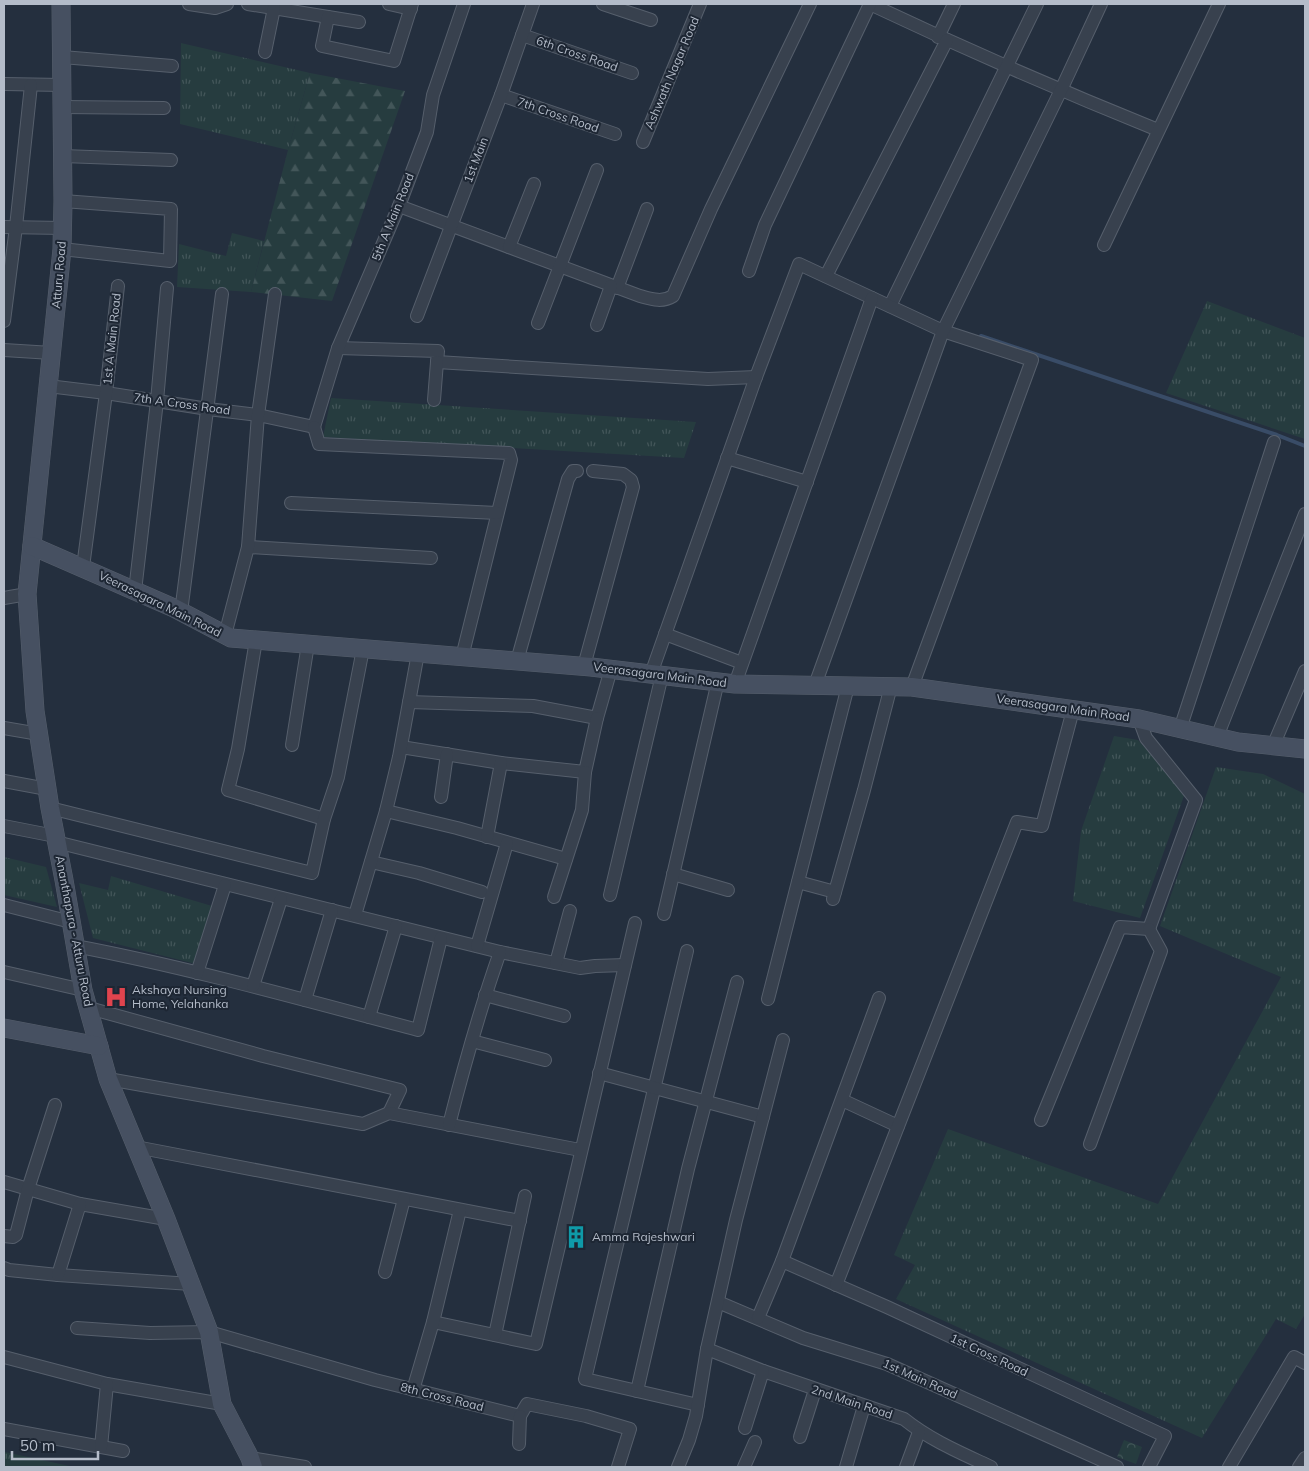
<svg xmlns="http://www.w3.org/2000/svg" width="1309" height="1471" viewBox="0 0 1309 1471" font-family="Mulish,sans-serif">
<defs>
<pattern id="grass-tufts" width="24" height="20" patternUnits="userSpaceOnUse" patternTransform="scale(1.25)"><rect width="24" height="20" fill="#263c3f"/><path d="M3 7l-1-3M5 7V3M7 7l1-3M15 17l-1-3M17 17v-4M19 17l1-3" fill="none" stroke="#435659"/></pattern>
<pattern id="forest-firs" width="22" height="20" patternUnits="userSpaceOnUse" patternTransform="scale(1.25)"><rect width="22" height="20" fill="#263c3f"/><path d="M5 1l3.5 6h-7zM16 11l3.5 6h-7z" fill="#435659"/></pattern>
<pattern id="park-crowns" width="20" height="18" patternUnits="userSpaceOnUse" patternTransform="scale(1.25)"><rect width="20" height="18" fill="#263c3f"/><path d="M2 6a3 3 0 1 1 6 0M12 15a3 3 0 1 1 6 0" fill="none" stroke="#435659"/></pattern>
</defs>
<rect width="100%" height="100%" fill="#242f3e"/>
<g fill="url(#grass-tufts)">
<polygon points="181,43 310,73 288,150 180,124"/>
<polygon points="232,233 264,241 251,292 177,287 179,244 226,256"/>
<polygon points="1207,301 1305,338 1305,439 1166,393"/>
<polygon points="331,398 696,422 684,458 323,437"/>
<polygon points="1114,736 1138,740 1185,793 1140,918 1073,901 1081,831"/>
<polygon points="1216,767 1263,774 1305,794 1305,1314 1296,1329 1276,1319 1202,1438 896,1299 915,1265 894,1255 948,1129 1158,1204 1281,977 1160,926"/>
<polygon points="4,857 46,867 57,907 4,895"/>
<polygon points="111,876 212,906 196,964 93,938 79,883 108,890"/>
<polygon points="5,1452 74,1467 4,1467"/>
</g>
<polygon fill="url(#forest-firs)" points="310,73 405,91 332,301 251,292 288,150"/>
<polygon fill="url(#park-crowns)" points="1124,1440 1142,1447 1136,1464 1117,1457"/>
<g fill="none" stroke-linecap="round" stroke-linejoin="round">
<polyline stroke="#394c67" stroke-width="4" points="981,336 1277,435 1305,446"/>
<defs>
<g id="street">
<polyline points="189,4 215,8 227,4"/>
<polyline points="248,4 359,22"/>
<polyline points="389,4 411,9"/>
<polyline points="603,4 651,20"/>
<path d="M870,4c95,45 191,87 288,126"/>
<polyline points="328,17 322,46 394,61 412,4"/>
<polyline points="522,35 632,73"/>
<polyline points="938,37 954,4"/>
<polyline points="265,52 274,8"/>
<polyline points="62,57 172,66"/>
<polyline points="4,84 62,85"/>
<polyline points="501,95 615,134"/>
<polyline points="62,107 164,108"/>
<polyline points="643,142 700,4"/>
<polyline points="63,156 171,160"/>
<path d="M399,206l241,90c11,3 22,7 33,0l38,-87 99,-205"/>
<polyline points="4,227 63,228"/>
<polyline points="1104,245 1219,4"/>
<polyline points="509,247 534,184"/>
<polyline points="62,249 170,261 171,209 63,201"/>
<polyline points="749,271 765,225 870,4"/>
<polyline points="826,276 947,40"/>
<polyline points="617,288 647,209"/>
<polyline points="890,306 1037,4"/>
<polyline points="417,316 501,95 533,4"/>
<polyline points="4,321 16,227 31,85"/>
<polyline points="538,323 597,170"/>
<polyline points="597,325 611,286"/>
<polyline points="338,348 438,351 437,362 708,379 756,377"/>
<polyline points="4,350 52,353"/>
<polyline points="48,386 106,393 208,409 258,415 314,427"/>
<polyline points="434,400 437,362"/>
<polyline points="314,427 338,348 399,206 427,132 433,95 464,4"/>
<polyline points="314,427 319,444 509,453 511,460 462,657"/>
<polyline points="727,458 807,482"/>
<polyline points="291,503 497,513"/>
<polyline points="248,547 431,558"/>
<polyline points="83,567 106,393 118,286"/>
<polyline points="135,591 157,401 167,288"/>
<polyline points="4,598 27,594"/>
<polyline points="181,612 222,294"/>
<polyline points="665,634 742,663"/>
<polyline points="225,635 248,547 258,415 275,294"/>
<polyline points="256,640 238,749 228,790 324,819"/>
<polyline points="517,661 568,479 573,471 577,471"/>
<polyline points="584,666 633,487 631,480 623,474 593,471"/>
<polyline points="651,674 756,377 799,264 943,331 1032,360 912,687"/>
<polyline points="735,684 872,298"/>
<polyline points="815,685 943,331 1061,90 1101,4"/>
<polyline points="409,702 533,706 597,718 611,669"/>
<polyline points="4,728 39,734"/>
<polyline points="1180,729 1274,442"/>
<polyline points="1217,737 1305,514"/>
<polyline points="292,745 308,644"/>
<polyline points="1273,746 1305,671"/>
<polyline points="401,747 501,763 585,772 597,718"/>
<polyline points="4,781 47,789"/>
<polyline points="441,797 447,754"/>
<polyline points="50,808 312,873 324,819 338,777 363,649"/>
<polyline points="386,811 457,828 566,859"/>
<polyline points="4,826 55,836"/>
<polyline points="487,837 501,763"/>
<polyline points="56,842 500,952 580,968 595,966 625,965"/>
<polyline points="371,862 419,873 482,892"/>
<polyline points="673,874 728,890"/>
<polyline points="798,882 835,892"/>
<polyline points="610,895 662,675"/>
<polyline points="554,897 582,810 585,772"/>
<polyline points="833,899 864,790 891,686"/>
<polyline points="4,905 71,922"/>
<polyline points="664,914 718,681"/>
<polyline points="355,915 386,811 399,757 418,653"/>
<path d="M75,946c116,22 229,54 343,84l23,-92"/>
<polyline points="477,946 507,843"/>
<polyline points="687,951 585,1379 698,1405"/>
<polyline points="556,963 570,911"/>
<polyline points="4,972 83,990"/>
<polyline points="197,973 225,885"/>
<polyline points="253,986 281,899"/>
<polyline points="485,995 564,1016"/>
<polyline points="768,999 848,686"/>
<polyline points="305,1000 332,910"/>
<polyline points="89,1008 263,1056 400,1090 389,1113"/>
<polyline points="369,1017 396,926"/>
<polyline points="472,1041 545,1060"/>
<polyline points="599,1073 763,1117"/>
<polyline points="108,1079 363,1124 389,1113 580,1150"/>
<polyline points="842,1100 898,1126"/>
<polyline points="1041,1120 1120,927 1149,929 1196,800 1146,738 1139,719"/>
<path d="M449,1125c15,-59 31,-116 51,-173"/>
<polyline points="1090,1144 1161,951 1149,929"/>
<polyline points="136,1147 520,1221"/>
<polyline points="4,1182 80,1204 166,1219"/>
<polyline points="4,1236 13,1237 16,1235 28,1189 55,1105"/>
<polyline points="782,1261 887,1307 1165,1436 1149,1467"/>
<polyline points="4,1268 9,1270 58,1275 191,1284"/>
<polyline points="385,1272 404,1199"/>
<polyline points="58,1275 80,1204"/>
<polyline points="836,1285 1017,822 1042,826 1073,710"/>
<polyline points="718,1302 803,1338 887,1364 1117,1467"/>
<polyline points="758,1318 782,1261 879,998"/>
<polyline points="433,1322 536,1344 635,923"/>
<polyline points="77,1328 150,1333 209,1332 375,1380 520,1416 527,1404 586,1416 630,1429 618,1467"/>
<polyline points="495,1335 525,1196"/>
<path d="M707,1349l56,22 141,48c26,21 57,34 87,48"/>
<polyline points="4,1357 107,1384 222,1404"/>
<polyline points="413,1390 433,1322 460,1210"/>
<polyline points="637,1391 688,1169 737,982"/>
<polyline points="745,1428 763,1371"/>
<polyline points="4,1429 123,1451"/>
<polyline points="800,1437 815,1390"/>
<polyline points="519,1444 520,1416"/>
<polyline points="101,1447 107,1384"/>
<polyline points="250,1458 305,1467"/>
<polyline points="678,1467 689,1440 696,1416 707,1349 736,1220 783,1040"/>
<polyline points="744,1467 755,1442"/>
<polyline points="846,1467 864,1406"/>
<polyline points="906,1467 919,1432"/>
<polyline points="1229,1467 1294,1357 1305,1363"/>
<polyline points="1299,1467 1305,1458"/>
</g>
<g id="secondary">
<polyline points="61,4 63,201 62,249 27,594 35,711 50,808 64,880 83,990 108,1079 166,1219 209,1332 222,1404 250,1458 253,1467"/>
<polyline points="32,546 174,608 231,638 591,667 735,684 912,687 1139,719 1238,742 1305,749"/>
<polyline points="4,1028 99,1046"/>
</g>
</defs>
<use href="#street" stroke="#565f6c" stroke-width="14"/>
<use href="#secondary" stroke="#565f6c" stroke-width="19"/>
<use href="#street" stroke="#38414e" stroke-width="12"/>
<use href="#secondary" stroke="#465061" stroke-width="18"/>
</g>
<defs>
<symbol id="hospital-bare" viewBox="-9 -9 18 18"><path d="M-5-5h3v3.5h4V-5h3V5h-3V1.5h-4V5h-3Z" fill="#e0444e" stroke="#1d2633" stroke-width="2.5" paint-order="stroke"/></symbol>
<symbol id="building-bare" viewBox="-9 -9 18 18"><path d="M-4-6H4V6H1V3H-1V6H-4ZM-2.5-4.3h1.7v1.8h-1.7ZM.8-4.3h1.7v1.8H.8ZM-2.5-1h1.7V.8h-1.7ZM.8-1h1.7V.8H.8Z" fill="#0f9aa8" stroke="#1d2633" stroke-width="2.5" paint-order="stroke"/></symbol>
</defs>
<g fill-rule="evenodd">
<use href="#hospital-bare" x="100" y="981" width="32" height="32"/>
<use href="#building-bare" x="560" y="1221" width="32" height="32"/>
</g>
<g text-anchor="middle" stroke-width="4" stroke-linejoin="round" paint-order="stroke">
<g font-size="12" fill="#b4bcc9" stroke="#1d2633">
<text transform="translate(577 54) rotate(19)" y="4">6th Cross Road</text>
<text transform="translate(672 73) rotate(-67)" y="4">Ashwath Nagar Road</text>
<text transform="translate(558 115) rotate(19)" y="4">7th Cross Road</text>
<text transform="translate(476 160) rotate(-69)" y="4">1st Main</text>
<text transform="translate(393 217) rotate(-68)" y="4">5th A Main Road</text>
<text transform="translate(59 275) rotate(-85)" y="4">Atturu Road</text>
<text transform="translate(112 339) rotate(-84)" y="4">1st A Main Road</text>
<text transform="translate(182 404) rotate(8)" y="4">7th A Cross Road</text>
<text transform="translate(160 604) rotate(26)" y="4">Veerasagara Main Road</text>
<text transform="translate(660 675) rotate(7)" y="4">Veerasagara Main Road</text>
<text transform="translate(1063 708) rotate(8)" y="4">Veerasagara Main Road</text>
<text transform="translate(74 931) rotate(79)" y="4">Ananthapura - Atturu Road</text>
<text transform="translate(989 1355) rotate(25)" y="4">1st Cross Road</text>
<text transform="translate(920 1379) rotate(24)" y="4">1st Main Road</text>
<text transform="translate(442 1397) rotate(14)" y="4">8th Cross Road</text>
<text transform="translate(852 1402) rotate(18)" y="4">2nd Main Road</text>
</g>
<g font-size="12" fill="#b4bcc9" stroke="#1d2633" text-anchor="start">
<text x="132" y="994">Akshaya Nursing<tspan x="132" dy="14">Home, Yelahanka</tspan></text>
<text x="592" y="1241">Amma Rajeshwari</text>
</g>
</g>
<rect width="1309" height="1471" fill="none" stroke="#b4bcc9" stroke-width="10"/>
<path d="M12 1451v8h86v-8" fill="none" stroke="#b4bcc9" stroke-width="2.5"/>
<text x="20" y="1451" font-size="15" fill="#b4bcc9" stroke="#1d2633" stroke-width="4" paint-order="stroke">50 m</text>
</svg>
